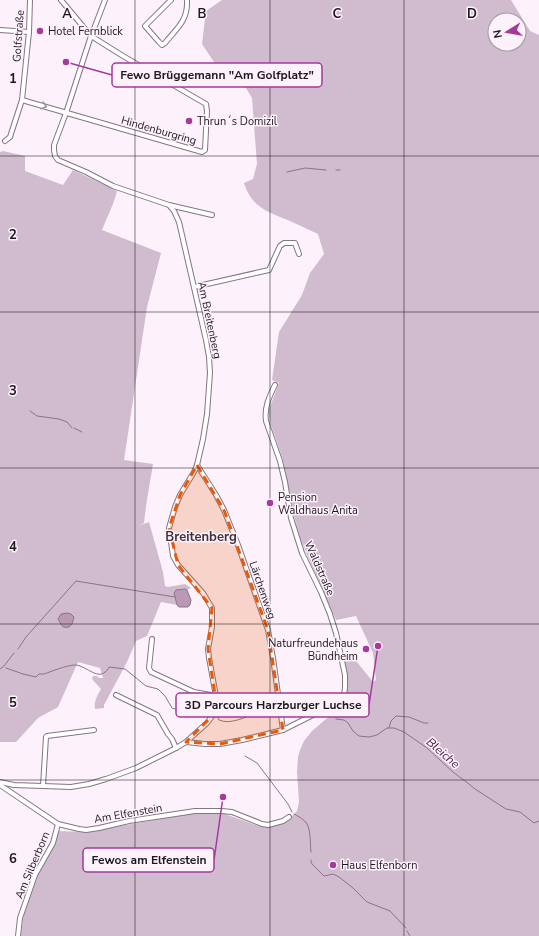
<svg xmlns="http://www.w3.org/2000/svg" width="539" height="936" viewBox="0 0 539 936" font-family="'Nunito Sans',sans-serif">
<rect width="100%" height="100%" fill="#fdf2fb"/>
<g fill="#d1bbce" fill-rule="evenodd">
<path d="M222,0h289l19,31 9,4v901h-518l3,-24 12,-34 18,-34 4,-13 28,1 109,-19h27l40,14 21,-4 7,-5 7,-7 2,-9 -2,-30 1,-15 2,-7 4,-9 8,-10 28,-24c9,-14 8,-31 4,-47l9,-3 20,25 3,-2 -3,-27 -17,-37 -20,4 -28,-63 -8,-20 -7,-25 -10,-52 -6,-18 -6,-17 -3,-13 11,-29 -7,-3 7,-48 23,-37 8,-22 14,-19 -6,-20c-9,-4 -19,-9 -28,-13 -22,-9 -38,-13 -46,-38l9,-4 4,-15 -5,-66 -11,-18 -21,-9 -18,-27 4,-33zM495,20h24v24h-24z"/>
<path d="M3,151l22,5v15l38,14 10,-15 44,21c-3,13 -10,26 -15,39l59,23 -14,54 -23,153 29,4c-3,19 -7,39 -9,59l-6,3 11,-4 14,50 2,14 3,1 17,-3 6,4 -4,2 -2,-1 -8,1 -3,2 3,13 -16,-3 -14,34 -11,5 -9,21 -23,43v3l-9,1c-1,-8 2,-13 6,-20l-9,-10 1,-3h4l2,2h4l-3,-10 -22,-6 -20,45 -20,11 -22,24h-16v-590z"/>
</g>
<g fill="#ba99b5" stroke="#8c7388">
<polygon points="185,589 187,590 191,600 190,605 188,607 179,607 177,605 174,593 176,590"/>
<path d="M67,613l4,1 3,3 -2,7 -3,3c-7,2 -8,-3 -11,-8l3,-5z"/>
</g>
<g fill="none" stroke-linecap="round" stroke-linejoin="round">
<g stroke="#8c7388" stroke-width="1">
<polyline points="336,170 340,170"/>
<polyline points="287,172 305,168 326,170"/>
<polyline points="30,411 37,416 59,419 67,422 72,428"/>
<polyline points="74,428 82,432"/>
<polyline points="18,649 26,637 76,581 175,597"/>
<path d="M6,668l17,6 13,3 3,-3h5c9,-3 20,-8 30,-9 10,-1 23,15 31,7 2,-1 3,-3 4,-5l16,2 21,17 12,3 7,7 7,12 3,1 14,1 5,-3 2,-3 5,-2h3l5,6"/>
<polyline points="0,669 4,666 14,653"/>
<path d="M285,714c9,-3 5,-1 13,1 3,1 7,0 10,0"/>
<path d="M217,716l2,4c12,5 25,-3 36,-6 7,-1 15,0 23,0"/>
<polyline points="336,719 344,720 348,723 353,731 359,736 369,737 377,735 387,728 394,728 404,732 427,748 453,772 469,784 475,789 506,809 520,812 534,823 539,821"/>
<polyline points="389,728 391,721 396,716 409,717 424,723 428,723"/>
<polyline points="245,756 257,763 288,804 292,812"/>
<path d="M294,814c4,2 10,5 13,10 4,7 3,20 4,28"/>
<polyline points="311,860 311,862 312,864 324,876 333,874 339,877 353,888 367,902 390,911 406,928"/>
<polyline points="407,931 410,936"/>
</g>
<defs>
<g id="minor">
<polyline points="30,0 29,32 22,100 202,152 205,150 207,111 206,104 123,56 91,36 61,0"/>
<path d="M171,0l-26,26 14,16 3,3 3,-2c12,-15 23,-22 22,-43"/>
<polyline points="0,30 29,32"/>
<polyline points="5,141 10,137 22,100"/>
<polyline points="169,205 212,215"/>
<polyline points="194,287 269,270 280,246 284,243 295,243 299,254"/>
<polyline points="197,465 216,495 224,510 238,545 268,630 273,658 283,730"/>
<polyline points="152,639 149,668 151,672 194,692 216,696"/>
<polyline points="116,695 157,715 168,734 172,739 176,748"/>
<path d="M186,742l19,2h15l22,-4 41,-10 42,-21 10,1 6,-9 3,-6 1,-7v-13l-9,-42 -6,-19 -9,-22 -19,-39 -11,-35 -6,-36 -5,-21 -14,-40c-2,-13 3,-24 9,-36"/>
<polyline points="0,782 14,785 71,787 89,784 106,779 136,768 176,748 186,742 207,723 213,715 216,708 216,696 209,658 208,649 212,627 212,608 203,593 178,565 173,556 169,528 175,507 180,495 194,472 197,465 203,439 207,414 210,373 209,357 206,340 179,222 174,211 169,205 113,186 86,172 58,160 55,156 54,150 54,145 66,113 90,39 105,0"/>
<polyline points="0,785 58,824 79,829 86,830 99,828 129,821 195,811 222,811 232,812 262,824 268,825 283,821 289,817"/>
<polyline points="43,786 46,737 47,736 94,730"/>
<polyline points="18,936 20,918 27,898 35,875 53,843 58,824"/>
</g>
</defs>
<use href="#minor" stroke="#847582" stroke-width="6"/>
<use href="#minor" stroke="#fff" stroke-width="4"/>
</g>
<defs><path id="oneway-chevron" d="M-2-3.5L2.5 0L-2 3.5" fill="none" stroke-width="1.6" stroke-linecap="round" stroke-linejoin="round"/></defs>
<use stroke="#9a989a" href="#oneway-chevron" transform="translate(44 106) rotate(16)"/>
<path fill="#e8590c" fill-opacity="0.2" stroke="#e8590c" stroke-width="3" stroke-dasharray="8 5" stroke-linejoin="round" d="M197,465l27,45 44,120 15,100 -63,14 -34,-2 27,-27 3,-14 -8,-52 4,-41 -34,-43 -9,-37 11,-33z"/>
<path fill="none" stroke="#1f191e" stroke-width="1" stroke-opacity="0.55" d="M135,0v936M270,0v936M404,0v936M0,156h539M0,312h539M0,468h539M0,624h539M0,780h539"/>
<g fill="#a33a9c" stroke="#fdf2fb" stroke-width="1.5">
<circle cx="40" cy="31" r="4"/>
<circle cx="189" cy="121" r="4"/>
<circle cx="270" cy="503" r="4"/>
<circle cx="366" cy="649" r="4"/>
<circle cx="333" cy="865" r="4"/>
</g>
<g text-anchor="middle" stroke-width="3" stroke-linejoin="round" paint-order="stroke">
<g font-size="11" fill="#1f191e" stroke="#fdf2fb" text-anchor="start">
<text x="48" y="35">Hotel Fernblick</text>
<text x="197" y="125">Thrun´s Domizil</text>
<text x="278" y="501">Pension<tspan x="278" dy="13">Waldhaus Anita</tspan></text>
<text x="358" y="647" text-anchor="end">Naturfreundehaus<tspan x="358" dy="13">Bündheim</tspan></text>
<text x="341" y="869">Haus Elfenborn</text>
</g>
<g font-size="11" fill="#1f191e" stroke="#fdf2fb">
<text transform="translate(18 36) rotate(-86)" y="4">Golfstraße</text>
<text transform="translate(159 130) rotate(16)" y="4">Hindenburgring</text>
<text transform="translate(210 320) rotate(78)" y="4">Am Breitenberg</text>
<text transform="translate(320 568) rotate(66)" y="4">Waldstraße</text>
<text transform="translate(263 590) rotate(71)" y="4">Lärchenweg</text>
<text transform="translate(128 813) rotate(-10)" y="4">Am Elfenstein</text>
<text transform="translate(32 865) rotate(-67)" y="4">Am Silberborn</text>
</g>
<g font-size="12" font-style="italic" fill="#40163d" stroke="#fdf2fb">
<text transform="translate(443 753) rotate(41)" y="4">Bleiche</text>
</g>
<g font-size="13" font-weight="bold" fill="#3f323e" stroke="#fdf2fb">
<text x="201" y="541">Breitenberg</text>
</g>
</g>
<g font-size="13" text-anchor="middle" font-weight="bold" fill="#1f191e" stroke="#fdf2fb" stroke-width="3" stroke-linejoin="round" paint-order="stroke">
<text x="67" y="18">A</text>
<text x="202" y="18">B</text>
<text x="337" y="18">C</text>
<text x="472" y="18">D</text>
<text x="13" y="83">1</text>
<text x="13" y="239">2</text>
<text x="13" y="395">3</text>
<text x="13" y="551">4</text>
<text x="13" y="707">5</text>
<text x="13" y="863">6</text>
</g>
<path fill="none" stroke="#a33a9c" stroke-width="1.5" d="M66 62L112 75M378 646L369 705M223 797L214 860"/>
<g fill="#a33a9c" stroke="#fdf2fb" stroke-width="1.5">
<circle cx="66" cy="62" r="4"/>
<circle cx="378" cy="646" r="4"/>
<circle cx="223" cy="797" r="4"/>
</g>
<g fill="#fdf2fb" stroke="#a33a9c" stroke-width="1.5">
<rect x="112" y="63" width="210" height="24" rx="4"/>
<rect x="176" y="693" width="193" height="24" rx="4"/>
<rect x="83" y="848" width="131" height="24" rx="4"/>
</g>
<g font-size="12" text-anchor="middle" font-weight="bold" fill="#1f191e">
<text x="217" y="79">Fewo Brüggemann "Am Golfplatz"</text>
<text x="273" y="709">3D Parcours Harzburger Luchse</text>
<text x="149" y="864">Fewos am Elfenstein</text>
</g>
<g transform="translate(507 32) rotate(259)"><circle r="19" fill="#fdf2fb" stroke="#a49ba3"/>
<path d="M0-3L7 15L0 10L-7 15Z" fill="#a33a9c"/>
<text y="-6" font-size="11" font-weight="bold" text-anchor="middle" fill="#1f191e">N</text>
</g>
</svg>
